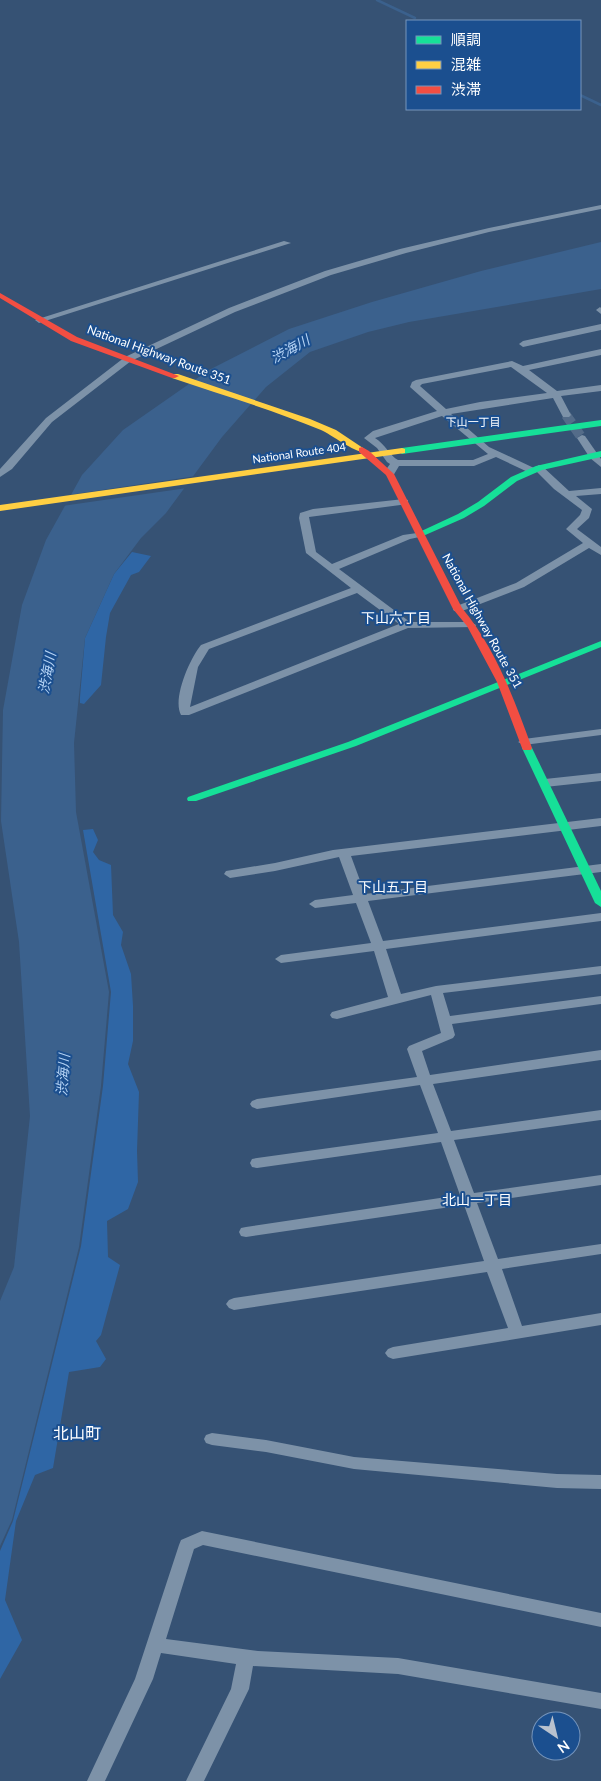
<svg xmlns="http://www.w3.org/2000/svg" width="601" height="1781" viewBox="0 0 601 1781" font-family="Lato,'Noto Sans JP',sans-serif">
<rect width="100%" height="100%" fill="#365274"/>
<g fill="#2f66a5">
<polygon points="132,552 151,556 139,572 131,575 110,613 106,637 101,685 84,704 80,703 80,697 85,638 114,574"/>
<polygon points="93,829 98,840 93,852 99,860 111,865 113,915 123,932 121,945 131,974 133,1006 133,1041 128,1064 139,1092 137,1151 138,1182 128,1209 107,1221 108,1257 120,1265 101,1335 96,1341 106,1359 100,1367 69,1372 53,1468 35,1475 16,1521 5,1600 22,1640 0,1679 0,1551 13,1521 81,1246 103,1086 111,992 83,830"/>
</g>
<polygon fill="#3b618d" points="601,242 601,289 409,322 368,332 310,352 266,387 222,437 166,513 141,538 114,574 85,638 74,743 76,812 109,992 101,1086 79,1247 12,1520 0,1546 0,1301 14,1267 30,1116 19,942 1,821 3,710 22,605 46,540 82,475 123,430 209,370 289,329 372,302 481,271"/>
<polygon fill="#365274" points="196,476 187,488 62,506 68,495"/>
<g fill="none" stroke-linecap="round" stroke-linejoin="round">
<g stroke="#3b618d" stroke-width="2.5">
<polyline points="377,0 415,18"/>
<polyline points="580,95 601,105"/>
</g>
<polyline stroke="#546c89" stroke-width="10" stroke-dasharray="10 5" stroke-linecap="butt" points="566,415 582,438"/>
<g fill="#7d92a8" fill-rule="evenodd">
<polygon points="601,205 601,209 489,232 406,253 331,275 235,312 131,361 52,422 12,469 0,477 0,469 46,418 125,357 229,308 325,271 400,249 489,228"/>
<polygon points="284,241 291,243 42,322 39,323 35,320"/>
<polygon points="600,307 601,308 601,314 596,310"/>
<polygon points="601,324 601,330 523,347 519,344 523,341"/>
<path d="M601,349v6l-72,15 28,21 44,-6v6l-40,5 10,19 -2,2h-6l-10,-19 -102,16 38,33 45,21 5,-3 3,1 27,25 32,-3v6l-25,2 16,13 -3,9 -12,11 24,18v8l-12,-7 -65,39 -62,24h-8l-1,-2 1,-2 62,-24 67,-40 -17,-14 14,-14 2,-5 -28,-21 -17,-17 -7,1 -34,-16 -22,9h-75l-6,10h-6l-2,-5 5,-7 -3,-2 -10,-14 -13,-10 9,-7 64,-20 -27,-24 2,-5 4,-2 96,-19 11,5zM511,367l36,26 -67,9 -34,7 -26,-23 2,-2zM442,416l46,38 -15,6h-75c-8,-4 -13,-16 -23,-22z"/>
<polygon points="582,435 585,436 601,459 601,467 590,458 577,438"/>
<path d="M404,499l4,1v4l-99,13 7,35 16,12 71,-29 21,-3v4l-14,3 -71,30 71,53h61l5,3 -1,2 -67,1 -219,87h-8c-9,-16 9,-57 20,-70l150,-57 -45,-35 -7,-35 1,-5 13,-4zM357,593l42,31 -209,83 8,-40 11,-18z"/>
<polygon points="601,729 601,735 524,745 518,742 524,739"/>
<polygon points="601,773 601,781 545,787 539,783 545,779"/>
<polygon points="601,818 601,826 351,856 365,894 601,864 601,872 368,901 383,941 601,913 601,921 386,949 401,994 436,986 601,966 601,974 443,993 450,1016 601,996 601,1004 452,1024 455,1035 453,1038 422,1051 430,1075 601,1050 601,1060 433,1084 451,1131 601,1110 601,1120 454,1140 474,1193 601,1175 601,1185 477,1203 498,1259 601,1244 601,1254 502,1269 522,1326 601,1313 601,1325 393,1359 388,1357 385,1353 388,1349 393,1347 508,1328 487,1272 234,1310 229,1308 226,1304 229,1300 234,1298 484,1261 464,1205 246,1237 241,1236 239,1232 241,1228 246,1227 460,1195 441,1142 257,1168 252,1167 250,1163 252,1159 257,1158 438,1133 420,1085 257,1109 252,1107 250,1104 252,1101 257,1099 417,1077 407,1049 409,1046 441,1033 431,995 337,1019 332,1018 330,1015 332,1012 388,997 374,951 281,963 275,959 281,955 371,943 356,903 315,908 309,904 315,900 353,895 339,857 275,871 230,878 224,874 226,871 275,863 333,850"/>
<polygon points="212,1433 266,1440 354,1457 557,1474 601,1475 601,1489 557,1488 354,1469 266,1452 212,1445 206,1443 204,1439 206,1435"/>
<polygon points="202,1531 601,1613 601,1627 203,1545 194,1549 166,1639 258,1651 398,1658 601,1693 601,1709 398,1674 253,1666 249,1689 204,1781 186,1781 231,1689 236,1664 161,1653 153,1679 105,1781 87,1781 135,1679 179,1545 181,1540"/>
</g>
<g fill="#16e098" fill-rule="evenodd">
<polygon points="601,420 601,426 402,454 398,451 402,448"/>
<polygon points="601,451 601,457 542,470 517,481 484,506 464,518 423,536 417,536 415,534 458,514 478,502 511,477 536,466"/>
<polygon points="601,641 601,647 356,746 196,801 188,801 187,799 188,797 348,742"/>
<polygon points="527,745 532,748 601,891 601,907 595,903 522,748"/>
</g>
<g fill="#ffcf43" fill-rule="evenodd">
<path d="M172,374h6l132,45 26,11 30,20 -1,2c-10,1 -33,-17 -44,-22 -48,-20 -99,-35 -149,-52z"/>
<polygon points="402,448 405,449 405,453 0,511 0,505"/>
</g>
<g fill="#f24e42" fill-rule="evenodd">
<polygon points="0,293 77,337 179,376 175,378 172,378 71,341 0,298"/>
<path d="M362,447l7,4 25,23 68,134c34,41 52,91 70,140l-1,2h-8l-1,-2 -25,-66 -30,-56 -14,-17 -67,-134 -27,-23v-4z"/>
</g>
</g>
<g text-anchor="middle" stroke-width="4" stroke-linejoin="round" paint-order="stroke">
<g font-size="11" fill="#fff" stroke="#1b4f8f">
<text x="473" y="426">下山一丁目</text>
</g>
<g font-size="11" fill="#fff" stroke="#1b4f8f">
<text transform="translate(299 453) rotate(-8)" y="4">National Route 404</text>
</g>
<g font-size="12" fill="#fff" stroke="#1b4f8f">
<text transform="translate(159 355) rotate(20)" y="4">National Highway Route 351</text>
<text transform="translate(482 621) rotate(61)" y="4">National Highway Route 351</text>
</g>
<g font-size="14" font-style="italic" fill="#b5d3f5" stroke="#1b4f8f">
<text transform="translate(290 349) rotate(-29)" y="5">渋海川</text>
<text transform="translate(47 673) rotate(-80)" y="5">渋海川</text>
<text transform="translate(63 1075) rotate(-86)" y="5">渋海川</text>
</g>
<g font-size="14" fill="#fff" stroke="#1b4f8f">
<text x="396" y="623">下山六丁目</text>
<text x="393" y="892">下山五丁目</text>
<text x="477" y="1205">北山一丁目</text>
</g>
<g font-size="16" fill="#fff" stroke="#1b4f8f">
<text x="77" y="1439">北山町</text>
</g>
</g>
<rect x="406" y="20" width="175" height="90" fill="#1b4f8f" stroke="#7695bc"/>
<rect x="416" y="36" width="25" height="8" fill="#16e098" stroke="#7695bc"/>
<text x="451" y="45" font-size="15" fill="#ffffff">順調</text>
<rect x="416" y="61" width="25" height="8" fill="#ffcf43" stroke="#7695bc"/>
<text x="451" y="70" font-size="15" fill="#ffffff">混雑</text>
<rect x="416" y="86" width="25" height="8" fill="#f24e42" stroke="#7695bc"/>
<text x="451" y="95" font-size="15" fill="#ffffff">渋滞</text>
<g transform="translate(556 1736) rotate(145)"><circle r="24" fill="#1b4f8f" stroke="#7695bc"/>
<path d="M0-4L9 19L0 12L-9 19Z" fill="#b9c2ce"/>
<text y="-8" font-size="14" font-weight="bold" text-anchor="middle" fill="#ffffff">N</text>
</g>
</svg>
